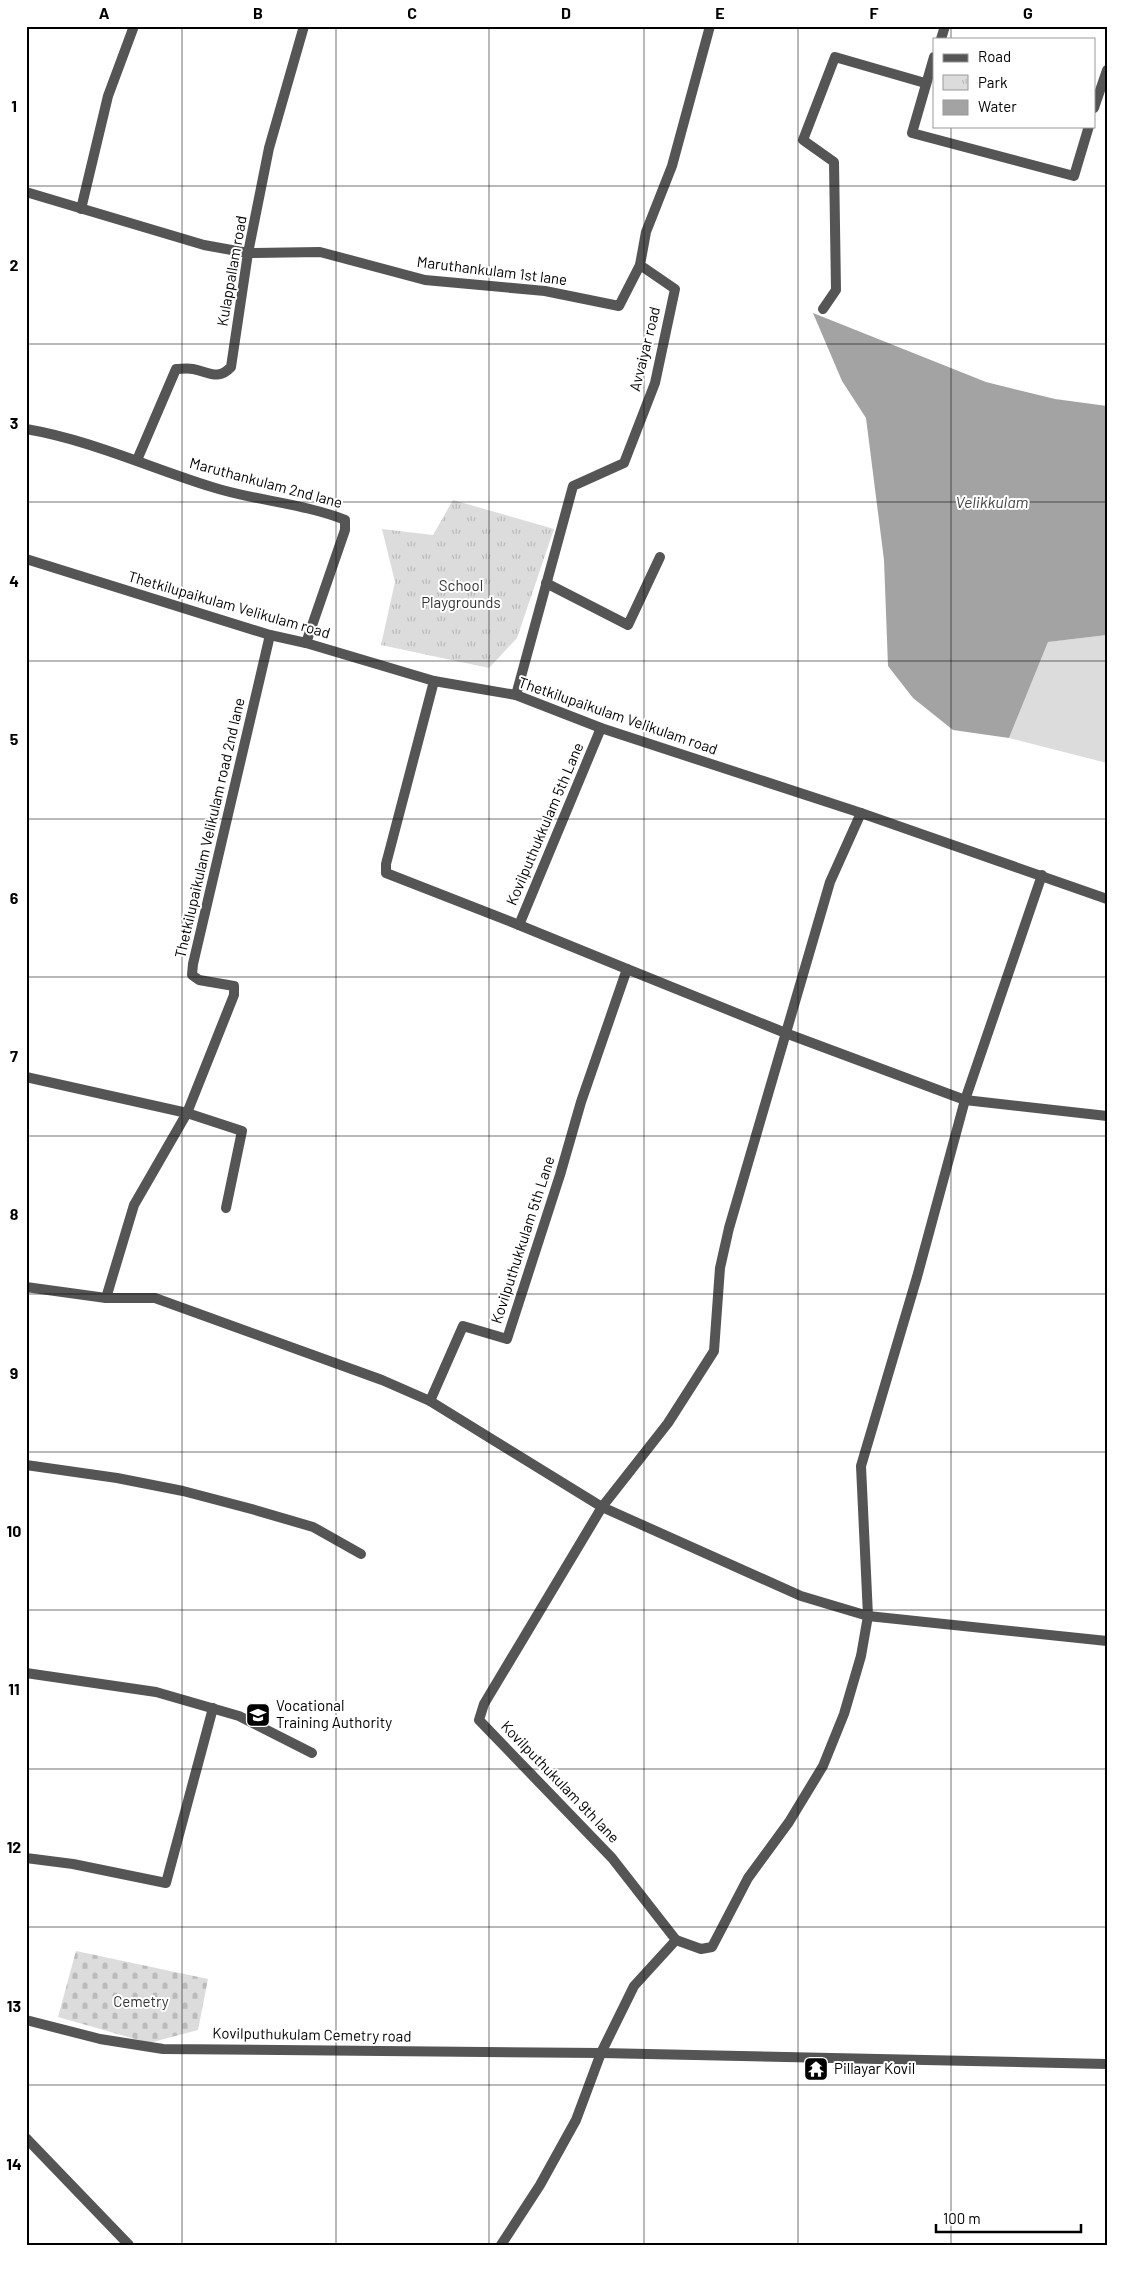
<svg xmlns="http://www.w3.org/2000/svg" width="1133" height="2271" viewBox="0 0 1133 2271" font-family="Barlow,sans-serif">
<defs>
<pattern id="cemetery-stones" width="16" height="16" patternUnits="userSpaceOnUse" patternTransform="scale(1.25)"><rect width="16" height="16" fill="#dcdcdc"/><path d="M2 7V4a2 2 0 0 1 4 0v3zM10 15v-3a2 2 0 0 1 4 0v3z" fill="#bbb"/></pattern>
<pattern id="park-tufts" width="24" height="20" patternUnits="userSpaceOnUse" patternTransform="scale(1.25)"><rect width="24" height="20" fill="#dcdcdc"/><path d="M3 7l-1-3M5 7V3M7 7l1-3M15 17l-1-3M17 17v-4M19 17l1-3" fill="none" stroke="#bbb"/></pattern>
</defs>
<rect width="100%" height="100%" fill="#fff"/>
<polygon fill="#dcdcdc" points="1107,635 1107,763 1009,738 1048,642"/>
<polygon fill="url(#cemetery-stones)" points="76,1951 208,1979 198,2030 149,2043 58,2017"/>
<polygon fill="url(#park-tufts)" points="453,500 554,529 517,638 489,668 381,645 395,582 382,529 433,535"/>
<polygon fill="#a3a3a3" points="813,313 986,382 1055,399 1107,406 1107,635 1048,642 1009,738 953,730 913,698 888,666 884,560 866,418 842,381"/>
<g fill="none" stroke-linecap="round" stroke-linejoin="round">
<g stroke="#555" stroke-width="10">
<polyline points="941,39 945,26"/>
<polyline points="934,57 912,133 1074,176 1089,126"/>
<polyline points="1094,108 1107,70"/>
<polyline points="26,192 204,245 248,253 320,252 425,280 545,291 619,306 640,265"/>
<polyline points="81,209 108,96 134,26"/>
<polyline points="823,309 836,290 834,162 803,140 835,57 925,83"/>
<path d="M26,429c65,11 124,39 186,58 43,14 91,16 133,33v10l-39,113"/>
<path d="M137,460l39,-91c5,0 11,-1 17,0 16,3 25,12 38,-2l17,-114 21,-105 35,-122"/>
<polyline points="26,559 270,635 306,643 434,681 516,695 601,728 861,813 1107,899"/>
<polyline points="546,583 628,625 660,557"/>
<polyline points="434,681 386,864 386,873 519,925"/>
<polyline points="516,695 573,486 624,463 655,383 675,289 640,265 646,232 672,166 710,26"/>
<polyline points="861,813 830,882 729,1228 720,1268 714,1351 668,1423 602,1507 801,1596 868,1616 1107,1641"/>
<polyline points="627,969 788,1034 965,1100 1107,1116"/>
<polyline points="26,1077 187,1113 242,1131 226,1208"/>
<polyline points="26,1287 106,1298 155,1298 382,1380 430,1401 463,1326 507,1339 560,1175 581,1102 627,969 519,925 601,728"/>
<polyline points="106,1298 134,1205 187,1113 234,995 234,986 199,980 192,975 193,964 270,635"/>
<polyline points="430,1401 602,1507 484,1704 479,1720 612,1858 676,1940 634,1986 601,2053 576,2120 540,2185 501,2245"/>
<polyline points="26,1465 117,1478 183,1491 255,1510 313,1527 361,1554"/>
<polyline points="26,1673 156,1692 239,1716 312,1753"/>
<polyline points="26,1858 73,1864 166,1883 213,1708"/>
<polyline points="676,1940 701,1949 712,1947 748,1878 789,1822 823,1766 844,1714 861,1656 868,1616 861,1466 917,1277 965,1100 1042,875"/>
<polyline points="26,2020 100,2039 163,2049 601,2053 1107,2064"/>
<polyline points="26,2138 129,2245"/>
</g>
</g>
<path fill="none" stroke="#000" stroke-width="1" stroke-opacity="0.55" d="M182,26v2219M336,26v2219M489,26v2219M644,26v2219M798,26v2219M951,26v13M951,126v2119M26,186h1081M26,344h1081M26,502h1081M26,661h1081M26,819h1081M26,977h1081M26,1136h1081M26,1294h1081M26,1452h1081M26,1610h1081M26,1769h1081M26,1927h1081M26,2085h1081"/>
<defs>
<symbol id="university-square" viewBox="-11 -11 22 22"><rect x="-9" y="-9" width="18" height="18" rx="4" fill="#000" stroke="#fff"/><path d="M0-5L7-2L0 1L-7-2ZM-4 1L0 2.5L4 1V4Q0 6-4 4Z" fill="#fff"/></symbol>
<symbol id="temple-square" viewBox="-11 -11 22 22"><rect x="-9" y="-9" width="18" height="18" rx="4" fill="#000" stroke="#fff"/><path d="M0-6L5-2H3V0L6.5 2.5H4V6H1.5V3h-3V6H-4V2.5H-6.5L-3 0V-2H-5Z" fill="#fff"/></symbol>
</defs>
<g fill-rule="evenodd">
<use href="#university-square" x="244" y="1701" width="28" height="28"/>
<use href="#temple-square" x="802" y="2055" width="28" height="28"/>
</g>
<g text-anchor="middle" stroke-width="4" stroke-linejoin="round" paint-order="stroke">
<g font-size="15" fill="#000" stroke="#fff">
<text transform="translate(232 271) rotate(-80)" y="5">Kulappallam road</text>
<text transform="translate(492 271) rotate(7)" y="5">Maruthankulam 1st lane</text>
<text transform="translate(645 349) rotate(-76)" y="5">Avvaiyar road</text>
<text transform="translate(266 483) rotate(15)" y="5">Maruthankulam 2nd lane</text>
<text transform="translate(229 605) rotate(16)" y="5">Thetkilupaikulam Velikulam road</text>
<text transform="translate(618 716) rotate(19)" y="5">Thetkilupaikulam Velikulam road</text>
<text transform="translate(545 824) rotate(-67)" y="5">Kovilputhukkulam 5th Lane</text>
<text transform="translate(210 828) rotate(-77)" y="5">Thetkilupaikulam Velikulam road 2nd lane</text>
<text transform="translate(523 1240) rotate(-72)" y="5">Kovilputhukkulam 5th Lane</text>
<text transform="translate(560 1782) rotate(46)" y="5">Kovilputhukulam 9th lane</text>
<text transform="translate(312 2035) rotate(1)" y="5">Kovilputhukulam Cemetry road</text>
</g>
<g font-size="15" fill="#333" stroke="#fff">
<text x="461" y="591">School<tspan x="461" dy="17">Playgrounds</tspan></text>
<text x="141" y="2007">Cemetry</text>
</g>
<g font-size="15" fill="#000" stroke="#fff" text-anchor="start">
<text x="276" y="1711">Vocational<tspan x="276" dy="17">Training Authority</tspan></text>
<text x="834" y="2074">Pillayar Kovil</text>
</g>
<g font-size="16" font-style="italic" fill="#444" stroke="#fff">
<text x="992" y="508">Velikkulam</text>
</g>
</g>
<rect width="1133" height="2271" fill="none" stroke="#ffffff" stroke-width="55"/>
<rect x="933" y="38" width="162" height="90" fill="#ffffff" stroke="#999999"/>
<rect x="943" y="54" width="25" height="8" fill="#555555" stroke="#999999"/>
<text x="978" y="62" font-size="15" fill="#000000">Road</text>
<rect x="943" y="75" width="25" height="15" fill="url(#park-tufts)" stroke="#999999"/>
<text x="978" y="88" font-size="15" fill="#000000">Park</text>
<rect x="943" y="100" width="25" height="15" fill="#a3a3a3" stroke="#999999"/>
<text x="978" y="112" font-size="15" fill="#000000">Water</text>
<path d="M936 2224v8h145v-8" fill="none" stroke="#000000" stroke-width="2.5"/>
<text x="943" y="2224" font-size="15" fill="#000000" stroke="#ffffff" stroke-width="4" paint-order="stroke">100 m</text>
<rect x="28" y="28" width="1078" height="2216" fill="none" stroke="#000" stroke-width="2"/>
<g font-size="16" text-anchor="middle" font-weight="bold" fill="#000">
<text x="104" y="19">A</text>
<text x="258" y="19">B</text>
<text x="412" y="19">C</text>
<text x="566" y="19">D</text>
<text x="720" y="19">E</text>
<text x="874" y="19">F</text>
<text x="1028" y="19">G</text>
<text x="14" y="112">1</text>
<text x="14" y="271">2</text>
<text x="14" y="429">3</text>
<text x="14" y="587">4</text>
<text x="14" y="745">5</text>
<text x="14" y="904">6</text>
<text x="14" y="1062">7</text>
<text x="14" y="1220">8</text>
<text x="14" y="1379">9</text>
<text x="14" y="1537">10</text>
<text x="14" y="1695">11</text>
<text x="14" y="1853">12</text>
<text x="14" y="2012">13</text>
<text x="14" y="2170">14</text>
</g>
</svg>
